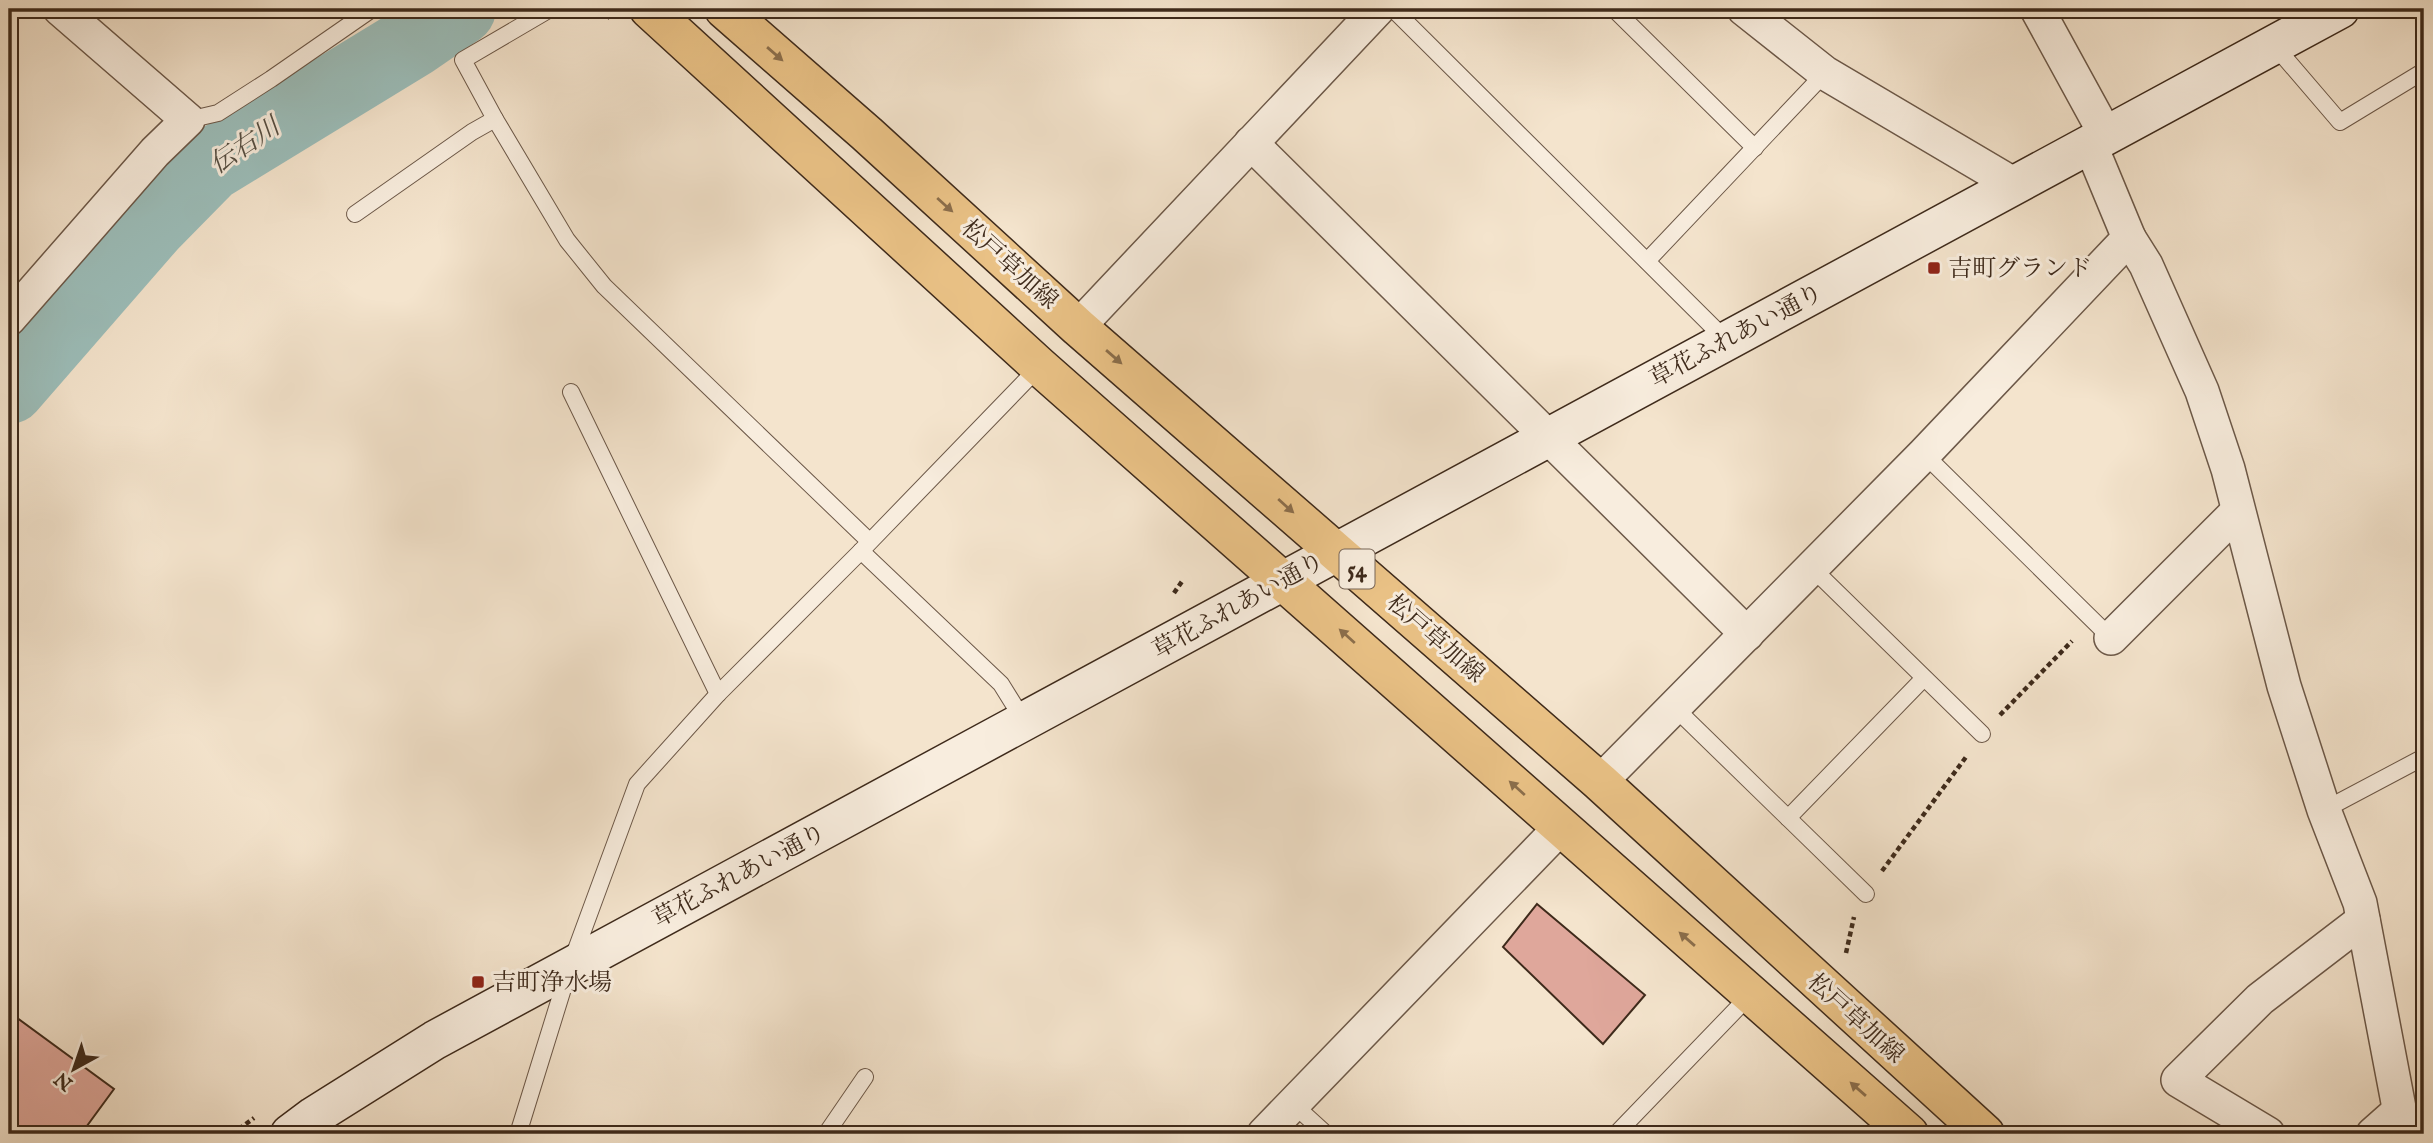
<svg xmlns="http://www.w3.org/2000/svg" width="2433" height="1143" viewBox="0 0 2433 1143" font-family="'IM FELL English','Noto Serif JP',serif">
<rect width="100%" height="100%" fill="#f4e4cd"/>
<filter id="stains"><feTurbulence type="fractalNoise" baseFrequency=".00286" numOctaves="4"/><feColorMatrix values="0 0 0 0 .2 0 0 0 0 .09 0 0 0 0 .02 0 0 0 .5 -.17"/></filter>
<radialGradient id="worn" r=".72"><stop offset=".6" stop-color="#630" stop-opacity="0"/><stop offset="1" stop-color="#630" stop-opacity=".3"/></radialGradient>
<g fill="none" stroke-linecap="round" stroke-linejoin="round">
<polyline stroke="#9cbeba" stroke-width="72" points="9,388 151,225 209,166 412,42 460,9"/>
</g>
<g fill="#dfa79b" stroke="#3e2a1b" stroke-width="2">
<polygon points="1537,904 1645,995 1603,1044 1503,947"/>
<polygon points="9,1012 114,1089 81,1134 9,1134"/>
</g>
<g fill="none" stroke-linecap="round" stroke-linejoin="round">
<defs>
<g id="lane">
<polyline points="550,9 463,60 495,119 567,240 604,286 869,541"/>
<polyline points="1393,9 1727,341"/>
<polyline points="1614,9 1755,148"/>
<polyline points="2274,45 2340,122 2424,71"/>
<polyline points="188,120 218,113 271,79 372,9"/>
<polyline points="355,214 472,132 495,119"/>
<polyline points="1647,261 1825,73"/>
<polyline points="571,392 718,694"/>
<polyline points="1924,454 2111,638"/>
<polyline points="861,551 1001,684 1024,721"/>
<polyline points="1811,567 1982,734"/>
<polyline points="1674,707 1866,894"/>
<polyline points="2324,810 2424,757"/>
<polyline points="1788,818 1924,678"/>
<polyline points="1293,1104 1326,1134"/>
<polyline points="518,1134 570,966 637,784 718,694 861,551 1039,367"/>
<polyline points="826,1134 865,1077"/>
<polyline points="1616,1134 1751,994"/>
</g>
<g id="street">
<polyline points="1744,9 1825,73 2013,184"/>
<polyline points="2037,9 2106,135"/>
<polyline points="1251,143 1747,634"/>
<polyline points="2129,238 2146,265 2202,391 2228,469 2284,686 2324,810 2360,903 2404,1134"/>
<polyline points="9,319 155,152 188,120 60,9"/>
<polyline points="1078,327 1378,9"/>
<polyline points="2111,638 2238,511"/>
<polyline points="1600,782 1924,454 2129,238 2090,144"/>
<polyline points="1264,1134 1561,827"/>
<polyline points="2268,1134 2178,1080 2260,999 2363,920"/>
<polyline points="2373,1134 2399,1111"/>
</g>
<polyline id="secondary" points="290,1134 314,1116 435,1040 2340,9"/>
<g id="primary">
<polyline points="649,9 1039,366 1909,1134"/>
<polyline points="724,9 867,134 1078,327 1600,782 1985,1134"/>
</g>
</defs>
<use href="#lane" stroke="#6c5848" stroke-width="18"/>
<use href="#street" stroke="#6c5848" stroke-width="36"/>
<use href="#secondary" stroke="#3e2a1b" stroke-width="41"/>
<use href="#primary" stroke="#3e2a1b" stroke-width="41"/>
<g stroke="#3e2a1b" stroke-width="4.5" stroke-dasharray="5 3.5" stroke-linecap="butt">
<polyline points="600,9 610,18"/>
<polyline points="1174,593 1183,580"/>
<polyline points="2000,715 2072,641"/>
<polyline points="1882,871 1966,757"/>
<polyline points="1846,953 1854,917"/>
<polyline points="232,1134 254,1118"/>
</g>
<use href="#lane" stroke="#f8edde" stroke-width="16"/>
<use href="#street" stroke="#f8edde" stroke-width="33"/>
<use href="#secondary" stroke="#f8edde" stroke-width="38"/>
<use href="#primary" stroke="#eac286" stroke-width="38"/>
</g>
<defs><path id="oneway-solid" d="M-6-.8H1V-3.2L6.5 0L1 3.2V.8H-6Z" transform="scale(1.75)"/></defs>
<g fill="#8b6e4b">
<use href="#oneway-solid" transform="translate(775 54) rotate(41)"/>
<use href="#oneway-solid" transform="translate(945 205) rotate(42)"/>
<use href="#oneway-solid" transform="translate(1114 357) rotate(41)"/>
<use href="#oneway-solid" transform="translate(1286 506) rotate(42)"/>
<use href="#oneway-solid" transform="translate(1347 636) rotate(-138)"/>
<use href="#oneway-solid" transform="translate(1517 788) rotate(-138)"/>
<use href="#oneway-solid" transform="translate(1687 939) rotate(-139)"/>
<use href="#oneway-solid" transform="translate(1858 1089) rotate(-139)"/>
</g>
<g fill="#8f2418" stroke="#f8edde" stroke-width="2.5">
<rect x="1927" y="261" width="14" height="14" rx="3.5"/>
<rect x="471" y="975" width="14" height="14" rx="3.5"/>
</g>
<g text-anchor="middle" stroke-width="6" stroke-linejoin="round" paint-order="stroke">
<rect fill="#f8edde" stroke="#766456" stroke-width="2" x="1339.5" y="549.5" width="35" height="39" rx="5"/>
<g font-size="23" font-weight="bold" fill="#3e2a1b">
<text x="1357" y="577">54</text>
</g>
<g font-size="24" fill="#3e2a1b" stroke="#f8edde">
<text transform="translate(1010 264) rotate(42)" y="8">松戸草加線</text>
<text transform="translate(1736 335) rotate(-28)" y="8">草花ふれあい通り</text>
<text transform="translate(1238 605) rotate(-29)" y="8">草花ふれあい通り</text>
<text transform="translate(1436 638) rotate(41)" y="8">松戸草加線</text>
<text transform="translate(739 875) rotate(-28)" y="8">草花ふれあい通り</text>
<text transform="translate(1856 1018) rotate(42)" y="8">松戸草加線</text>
</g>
<g font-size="24" fill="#3e2a1b" stroke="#f8edde" text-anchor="start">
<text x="1948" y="276">吉町グランド</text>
<text x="492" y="990">吉町浄水場</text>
</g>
<g font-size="26" font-style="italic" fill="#564f43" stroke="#f8edde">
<text transform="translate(244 145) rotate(-34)" y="9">伝右川</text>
</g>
</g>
<rect width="2433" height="1143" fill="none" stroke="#f4e4cd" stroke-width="35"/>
<rect x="10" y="10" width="2412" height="1122" fill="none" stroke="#3e2a1b" stroke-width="3.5"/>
<rect x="18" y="18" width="2398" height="1108" fill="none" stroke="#3e2a1b" stroke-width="2"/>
<g transform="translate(74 1069) rotate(220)" stroke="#f8edde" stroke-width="5" paint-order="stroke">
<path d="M0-5L12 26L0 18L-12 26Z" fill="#3e2a1b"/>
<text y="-10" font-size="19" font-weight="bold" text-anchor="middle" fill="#3e2a1b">N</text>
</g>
<rect width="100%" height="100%" filter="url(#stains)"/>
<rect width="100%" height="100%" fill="url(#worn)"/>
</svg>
